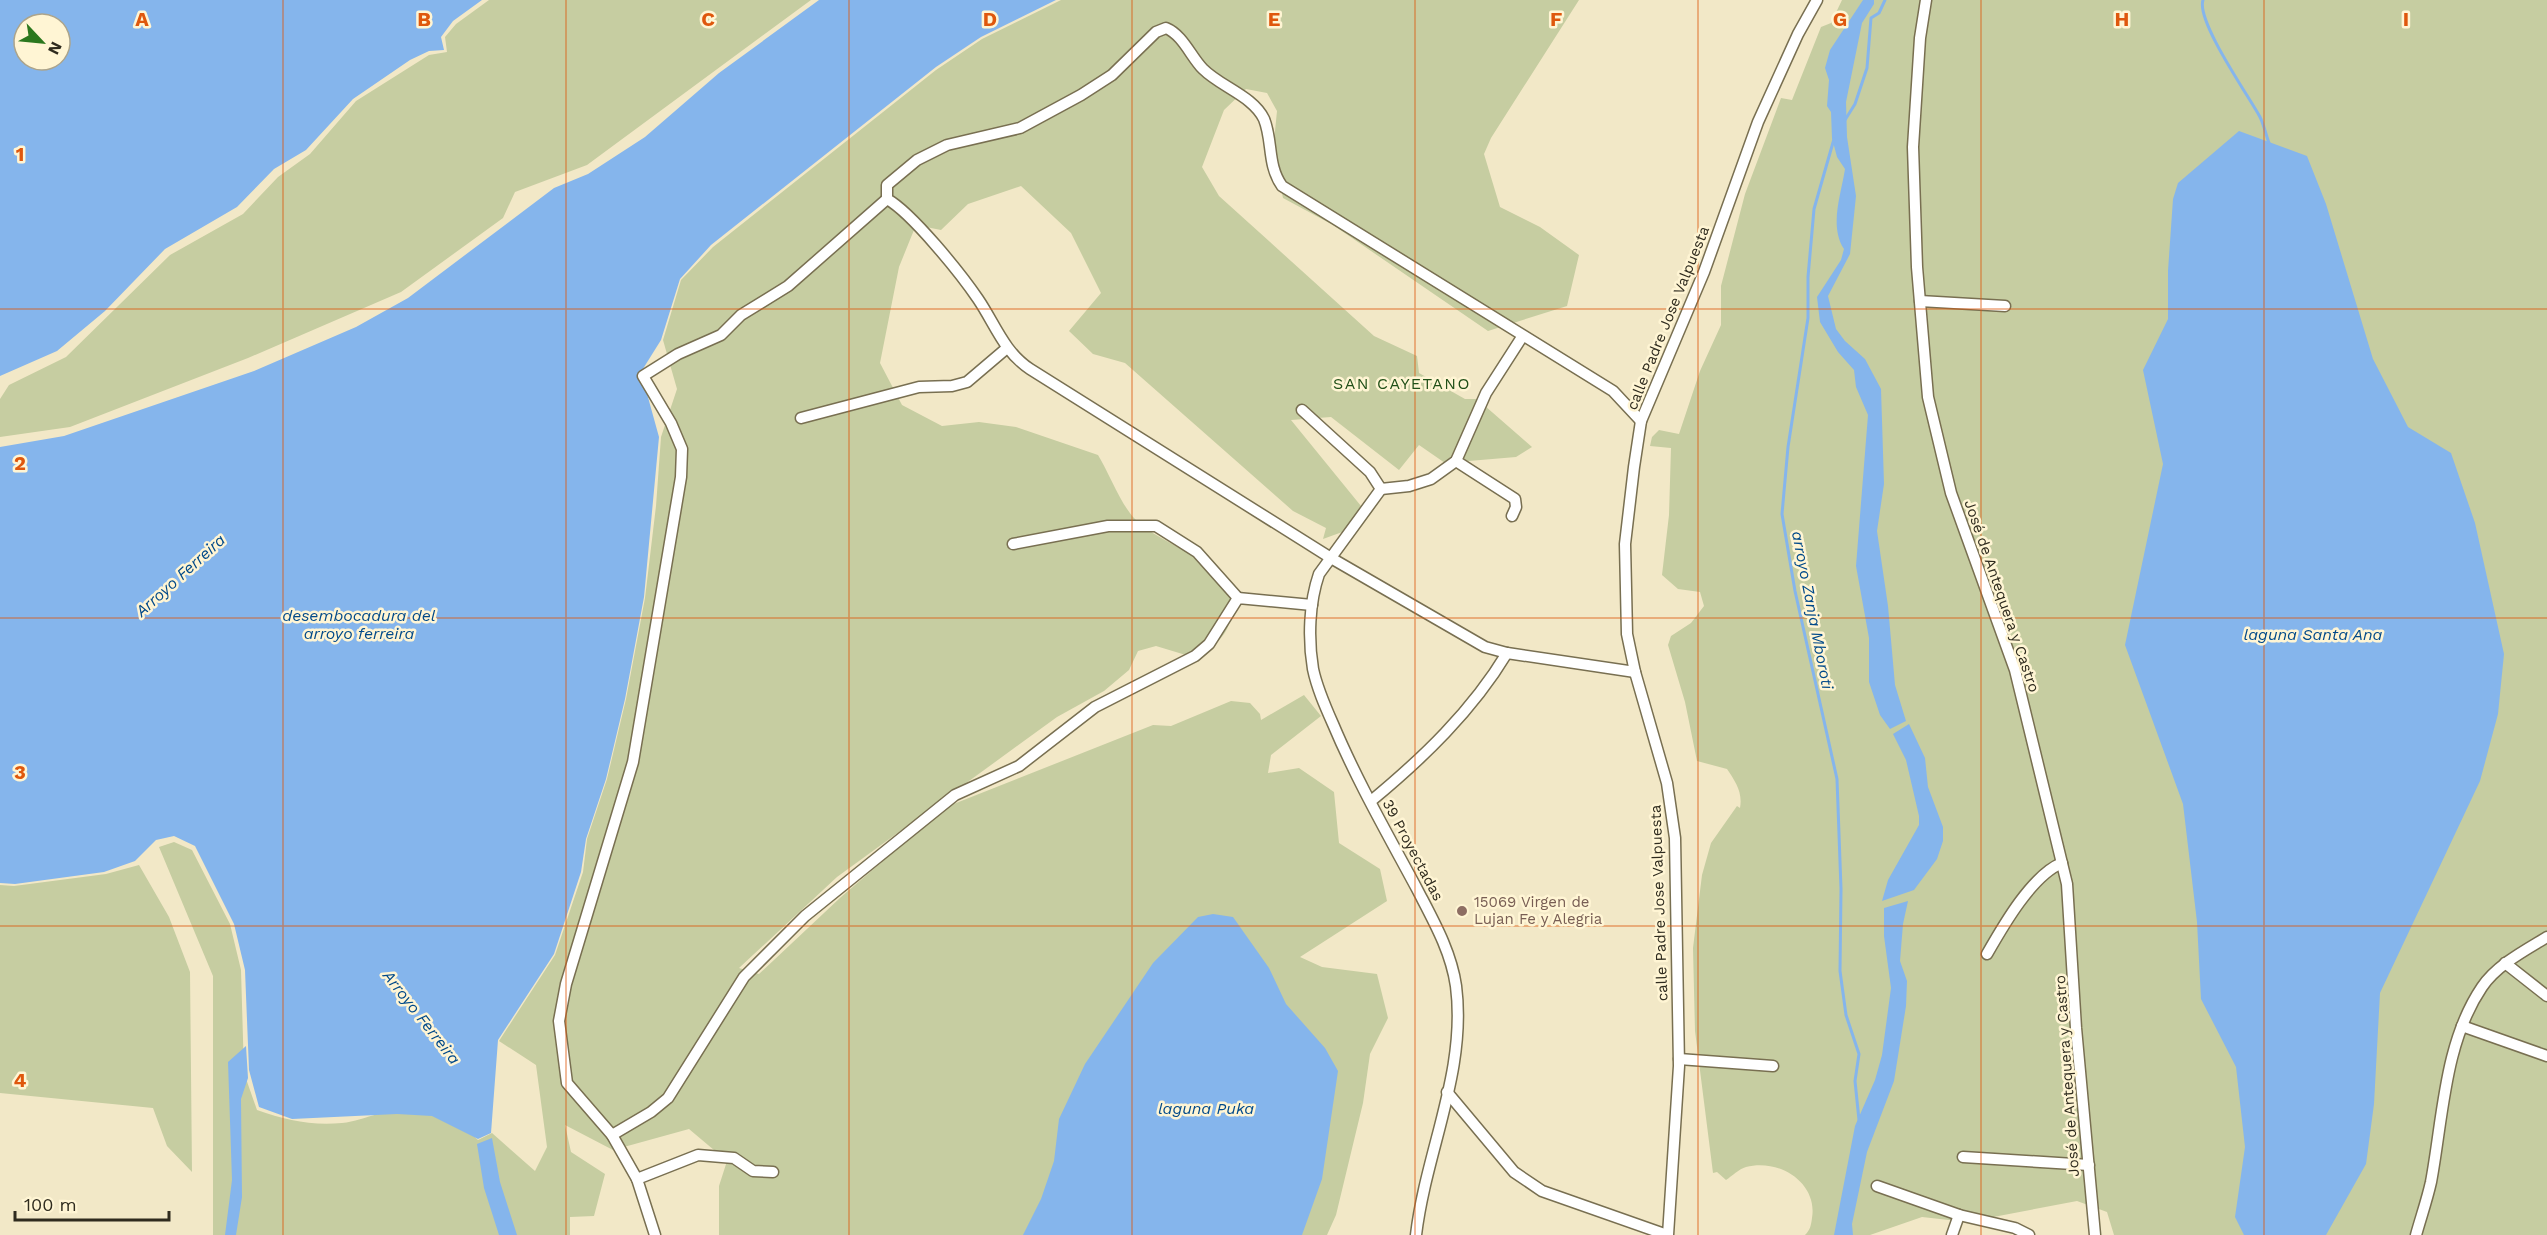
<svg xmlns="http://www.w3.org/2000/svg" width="2547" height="1235" viewBox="0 0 2547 1235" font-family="'Work Sans',sans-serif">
<rect width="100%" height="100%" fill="#f2e8c7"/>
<g fill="#c6cda1">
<polygon points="489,0 811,0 587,165 515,192 503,218 401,292 248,358 70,427 0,437 0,399 9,385 66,357 170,255 243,214 278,177 310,154 356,101 429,55 447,52 445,37 456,24"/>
<path d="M1061,0h518l-88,138 -7,16 16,53 40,20 39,28 -12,51 -79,25 -155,-106 -50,-27 -10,-47 4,-40 -10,-18 -21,-4 -22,21 -22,57 17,29 155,140 43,20 2,17 46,26h12l55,48 -16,10 -71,6 -26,-18 -20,25 -68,-53 -40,3 70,86 -16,25 -22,8 3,-11 -33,-17 -168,-148 -32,-9 -24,-23 32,-38 -30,-60 -50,-47 -53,18 -27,26 -25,-5 -17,42 -19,96 22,42 40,21 37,-4 37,5 82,28c11,18 23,50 37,64 33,34 123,46 92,110 -5,11 -19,21 -28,30l-43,-13 -18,5 -9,19 -25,21 -47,26 -220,160 -98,91 20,6 82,-77 105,-90 207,-82 18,1 60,-25 19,2 10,11 1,6 43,-25 17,21 -50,39 -3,18 31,-5 35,24 5,51 41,26 7,32 -87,56 22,10 55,7 11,44 -18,36 -7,49 -27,112 -9,20h-608v-49l8,-25 -38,-32 -76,21 -48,-25 6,27 34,22 -11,42 -24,1v18h-357v-259l-54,-129 15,-5 18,8 38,74 11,46 3,103 13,37c29,10 54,16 85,13 12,-1 24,-6 36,-9 43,-11 67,-4 100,26l14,-7 43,38 12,-24 -11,-82 -37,-24 56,-86 28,-83 4,-33 20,-60 19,-80 19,-101 11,-92 5,-69 16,-48 -14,-49 18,-60 32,-33 223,-177 46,-31z"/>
<path d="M1842,0h705v1235h-433l-7,-23 -30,-11 -110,21 -45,-5 -52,18h-65c5,-5 6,-9 7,-17 6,-35 -33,-60 -66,-51 -7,2 -14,9 -20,13l-9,-8 -4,1 -18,-142 -2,-83 9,-73 9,-32 26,-37 3,2c3,-16 -5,-27 -13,-39l-30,-8 -12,-59 -17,-57 3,-9 20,-13 13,-17 -4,-14 -22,-3 -16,-14 7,-60 2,-67 -21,-2 2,-9 7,-7 20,4 21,-63 21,-46v-39l24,-92 36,-96 11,2 29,-73 10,-4z"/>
<polygon points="139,865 169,917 190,972 192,1172 167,1146 153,1108 0,1093 0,885 14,886 106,874"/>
</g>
<g fill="#85b5ec" fill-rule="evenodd">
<path d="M0,0h482l-29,21 -12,16 3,13 -15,1 -19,9 -57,39 -47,51 -32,19 -37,38 -72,42 -60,62 -48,40 -57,25zM24,24h36v36h-36z"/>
<polygon points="819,0 1056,0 981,37 936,67 711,245 680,279 661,340 641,372 659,437 644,597 625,699 606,779 586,839 581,872 554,954 498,1040 491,1133 478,1139 432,1116 397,1114 292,1119 259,1107 249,1070 245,970 234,924 195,846 174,836 156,840 135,861 104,872 15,884 0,883 0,447 64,436 254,371 356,327 408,298 554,188 588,174 645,137 719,73"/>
<path d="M1863,0h11v4l-12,19 -16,79 1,35 9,59 -6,58 -22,42 8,33 9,12 20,18 16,30 3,95 -7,47 11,75 7,79 11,36 -16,8 -10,-14 -11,-33v-44l-13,-72 12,-151 -12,-28 -2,-17 -16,-18 -18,-30 -3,-25 24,-37 3,-11c-15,-23 -3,-54 1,-80l-8,-12 -5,-19 -1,-26 -4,-6 2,-26 -4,-12 5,-18z"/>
<polygon points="2239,131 2307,156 2326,204 2373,359 2408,427 2451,453 2475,523 2504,654 2498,714 2480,781 2380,993 2374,1104 2366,1164 2326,1235 2244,1235 2235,1217 2245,1147 2236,1067 2201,999 2197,922 2183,804 2125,645 2163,464 2143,370 2168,319 2168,271 2173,199 2178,183"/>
<polygon points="1909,724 1925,758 1928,787 1943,827 1943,841 1937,859 1914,890 1882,901 1888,880 1919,825 1919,816 1906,760 1893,734"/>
<polygon points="1908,901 1903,924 1900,961 1907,981 1906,1006 1894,1081 1867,1152 1852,1224 1853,1235 1834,1235 1855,1126 1875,1080 1882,1055 1891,988 1884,936 1884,908"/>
<polygon points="1213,914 1233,917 1269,968 1286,1004 1325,1048 1338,1071 1322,1179 1302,1235 1023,1235 1041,1199 1054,1161 1059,1119 1085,1064 1153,963 1198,917"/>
<polygon points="246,1046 248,1078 241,1099 242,1197 236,1235 225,1235 232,1180 228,1062"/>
<polygon points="492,1138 500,1182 517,1235 499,1235 484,1188 477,1144"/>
</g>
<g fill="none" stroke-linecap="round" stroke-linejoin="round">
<g stroke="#85b5ec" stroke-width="3">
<path d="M2203,0c-7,21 45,95 57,117 4,8 6,18 9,26"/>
<polyline points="1845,120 1855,104 1867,68 1871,18 1879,13 1885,0"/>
<polyline points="1834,139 1814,209 1808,277 1808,318 1788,447 1782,514 1795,591 1837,779 1841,889 1840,971 1846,1015 1859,1054 1855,1081 1859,1120"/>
</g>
<defs>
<g id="minor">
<polyline points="1926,0 1920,38 1913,147 1917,267 1928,397 1951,493 2015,670 2067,884 2076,1028 2095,1235"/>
<polyline points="1920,301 2005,306"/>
<path d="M1302,410l68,62 11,17 -62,85c-10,29 -11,65 -6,95 4,19 12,37 20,55 24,57 55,111 84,165 16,31 34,62 39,97 11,85 -30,165 -40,249"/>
<polyline points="801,418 919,387 952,386 967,382 1007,348"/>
<polyline points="1456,461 1515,499 1516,507 1512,516"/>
<polyline points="1381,489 1409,486 1431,479 1456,461 1486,393 1522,337"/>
<polyline points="1013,544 1108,526 1156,526 1197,552 1238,598"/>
<path d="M1635,672l-128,-19 -22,-6 -154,-89 -301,-189c-26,-17 -35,-45 -52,-70 -17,-25 -66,-86 -91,-100v-14l30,-25 30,-15 73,-17 61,-33 31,-20 44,-43 10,-4c17,7 25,29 37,41 18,18 50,27 61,50 9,22 3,46 18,67l331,205 28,30"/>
<path d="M1371,801c52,-43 101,-90 136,-148"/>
<path d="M1987,954c16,-28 45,-79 75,-91"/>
<polyline points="2505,963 2547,996"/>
<polyline points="2462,1026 2547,1056"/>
<polyline points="1679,1059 1773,1066"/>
<polyline points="1447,1092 1514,1172 1542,1191 1667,1235"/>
<polyline points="612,1135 651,1112 668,1098 744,977 805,916 955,795 1019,766 1095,707 1195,656 1209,644 1238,598 1312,605"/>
<polyline points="1963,1157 2089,1165"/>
<polyline points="637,1179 612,1135 567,1083 559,1021 566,984 633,762 681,477 682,449 671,423 643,376 678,354 721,335 741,315 788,286 887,199"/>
<polyline points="1877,1186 1959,1215 2015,1228 2029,1235"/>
<polyline points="655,1235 637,1179 698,1155 734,1158 753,1171 773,1172"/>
<polyline points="1668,1235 1679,1066 1675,838 1667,783 1635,672 1627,634 1625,544 1634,467 1641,421 1704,272 1758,122 1798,34 1817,0"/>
<polyline points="1952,1235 1959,1215"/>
<path d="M2416,1235c5,-18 11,-35 15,-53 12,-64 13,-139 51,-195 15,-22 42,-36 65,-50"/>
</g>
</defs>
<use href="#minor" stroke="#786f51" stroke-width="13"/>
<use href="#minor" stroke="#fff" stroke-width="10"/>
</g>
<path fill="none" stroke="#df570d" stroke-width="1.5" stroke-opacity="0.55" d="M283,0v1235M566,0v1235M849,0v1235M1132,0v1235M1415,0v1235M1698,0v1235M1981,0v1235M2264,0v1235M0,309h2547M0,618h2547M0,926h2547"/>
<circle fill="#8d6e63" stroke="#fff5d4" stroke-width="2" cx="1462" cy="911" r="6"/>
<g text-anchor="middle" stroke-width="5" stroke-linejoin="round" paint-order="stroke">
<g font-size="15" fill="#2f2b1e" stroke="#fff5d4">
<text transform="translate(1668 318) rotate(-68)" y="5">calle Padre Jose Valpuesta</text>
<text transform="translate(2002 596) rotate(71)" y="5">José de Antequera y Castro</text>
<text transform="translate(1413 850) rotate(62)" y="5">39 Proyectadas</text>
<text transform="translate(1659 903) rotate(-92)" y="5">calle Padre Jose Valpuesta</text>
<text transform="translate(2067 1076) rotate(-94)" y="5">José de Antequera y Castro</text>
</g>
<g font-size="15" fill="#785e54" stroke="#fff5d4" text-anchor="start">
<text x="1474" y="907">15069 Virgen de<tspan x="1474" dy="17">Lujan Fe y Alegria</tspan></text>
</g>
<g font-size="16" letter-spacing="1.5" fill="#215018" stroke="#fff5d4">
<text x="1402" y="389">SAN CAYETANO</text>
</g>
<g font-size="16" font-style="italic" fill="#004989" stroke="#fff5d4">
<text transform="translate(180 575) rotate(-42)" y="6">Arroyo Ferreira</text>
<text transform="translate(1813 610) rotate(79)" y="6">arroyo Zanja Mboroti</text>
<text x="359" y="621">desembocadura del<tspan x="359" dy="18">arroyo ferreira</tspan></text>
<text x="2313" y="640">laguna Santa Ana</text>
<text transform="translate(422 1017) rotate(52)" y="6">Arroyo Ferreira</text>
<text x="1206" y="1114">laguna Puka</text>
</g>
</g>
<g font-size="20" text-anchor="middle" font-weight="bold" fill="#df570d" stroke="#fff5d4" stroke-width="5" stroke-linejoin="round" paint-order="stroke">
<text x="142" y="26">A</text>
<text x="424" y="26">B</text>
<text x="708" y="26">C</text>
<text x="990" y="26">D</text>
<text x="1274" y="26">E</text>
<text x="1556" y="26">F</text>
<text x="1840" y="26">G</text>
<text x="2122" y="26">H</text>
<text x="2406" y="26">I</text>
<text x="20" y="161">1</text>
<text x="20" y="470">2</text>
<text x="20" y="779">3</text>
<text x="20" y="1087">4</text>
</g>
<g transform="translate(42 42) rotate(116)"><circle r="28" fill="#fff5d4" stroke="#aca48b" stroke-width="1.5"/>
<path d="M0-4.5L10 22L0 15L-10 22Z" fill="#2b771d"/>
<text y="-9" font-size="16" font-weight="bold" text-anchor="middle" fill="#2f2b1e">N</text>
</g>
<path d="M15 1211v9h154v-9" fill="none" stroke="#2f2b1e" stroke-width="3"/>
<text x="24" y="1211" font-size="18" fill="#2f2b1e" stroke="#fff5d4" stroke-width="4.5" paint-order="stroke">100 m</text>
</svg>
